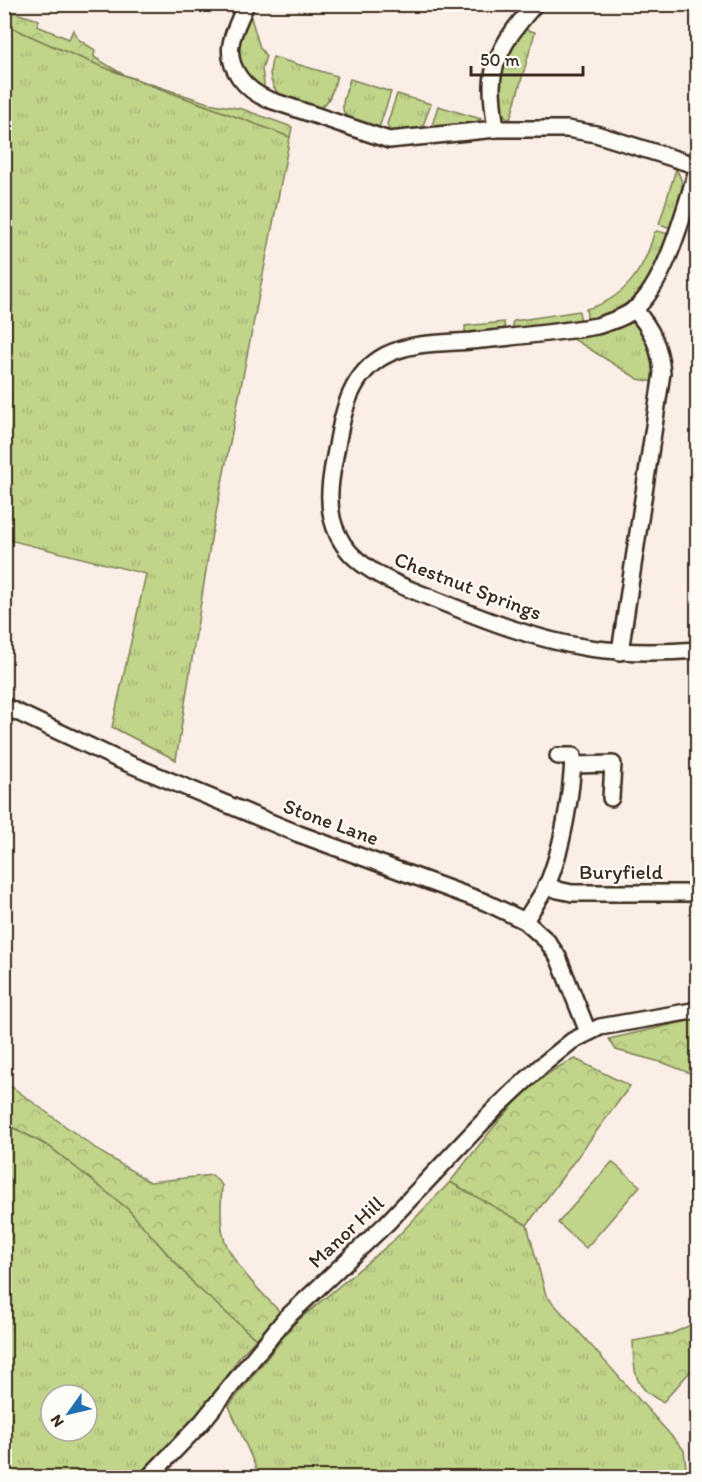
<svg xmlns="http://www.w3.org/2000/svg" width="702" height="1482" viewBox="0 0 702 1482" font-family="Itim,sans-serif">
<defs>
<pattern id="grass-tufts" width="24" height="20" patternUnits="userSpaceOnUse" patternTransform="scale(1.5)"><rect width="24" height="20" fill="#c0d48a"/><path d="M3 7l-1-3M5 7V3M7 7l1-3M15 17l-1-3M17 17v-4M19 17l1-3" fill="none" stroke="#a6b677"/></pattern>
<pattern id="forest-crowns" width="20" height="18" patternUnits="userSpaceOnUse" patternTransform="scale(1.5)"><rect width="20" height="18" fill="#c0d48a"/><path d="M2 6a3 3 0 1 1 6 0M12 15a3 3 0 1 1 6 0" fill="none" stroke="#a6b677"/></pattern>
</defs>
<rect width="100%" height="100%" fill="#faeee7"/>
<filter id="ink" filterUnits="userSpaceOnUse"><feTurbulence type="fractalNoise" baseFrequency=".0167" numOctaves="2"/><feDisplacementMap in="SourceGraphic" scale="12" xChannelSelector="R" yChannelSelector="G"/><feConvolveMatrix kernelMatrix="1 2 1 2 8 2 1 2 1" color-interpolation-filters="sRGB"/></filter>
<g filter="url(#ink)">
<g fill="url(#grass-tufts)" stroke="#7e7f54" stroke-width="1.5" fill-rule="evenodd">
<path d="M250,14l10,34 6,8 -4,13 3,23c-35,-25 -31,-41 -15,-78z"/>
<path d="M5,24c92,45 190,76 285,113l-79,402 -35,221 -64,-33 34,-153 -141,-35z"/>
<path d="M523,29l12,3 -25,88c-27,-17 0,-72 13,-91z"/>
<path d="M273,57l64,19c-12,44 -19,33 -56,21 -12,-13 -13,-24 -8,-40z"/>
<path d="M350,79l41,13 -12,36c-38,-11 -43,-9 -29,-49z"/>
<polygon points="397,94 431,104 421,131 393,132 389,130 387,124"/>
<polygon points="438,106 481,119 469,126 431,129"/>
<path d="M676,169c14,21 2,37 -5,59l-12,-4z"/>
<path d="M657,231l12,3c-15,49 -32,71 -81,88l-2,-13c38,-9 59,-40 68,-76z"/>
<polygon points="579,311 581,323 514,330 512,323 514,321"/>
<polygon points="504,322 505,331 465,335 465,326"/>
<path d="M627,322c5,1 9,1 13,5 11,8 16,42 15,55l-17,-3 -68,-42 27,-4z"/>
<path d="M4,1123l46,24 78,62 68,77 60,53 -16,17 -32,51 -67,70h-136zM51,1395h36v36h-36z"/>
<polygon points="450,1182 527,1225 546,1295 684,1450 687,1477 260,1477 229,1406 294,1324 393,1241"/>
</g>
<g fill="url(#forest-crowns)" stroke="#7e7f54" stroke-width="1.5">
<path d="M5,10l34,10 -2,6 32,13 4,-9 5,9 17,11 -1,7 30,18 84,28 34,6 50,18 -2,10c-95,-37 -193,-68 -285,-113z"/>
<polygon points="697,1019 697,1076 664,1063 616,1050 609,1039"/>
<path d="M575,1059l55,27 -103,139 -77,-43c33,-41 76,-104 125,-123z"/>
<path d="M4,1081l98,72 48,29 62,-7 10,10c-1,18 -3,46 5,61 13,26 35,47 54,67l-25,26 -60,-53 -68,-77 -78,-62 -45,-24z"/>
<path d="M697,1322v42l-34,38c-30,-13 -29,-31 -30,-61l38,-7z"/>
</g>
<polygon fill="#c0d48a" stroke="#7e7f54" stroke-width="1.5" points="612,1162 640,1186 586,1248 558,1223"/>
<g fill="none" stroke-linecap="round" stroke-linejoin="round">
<defs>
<g id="minor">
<path d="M246,4c-5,13 -13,27 -15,40 -4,25 15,46 36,55l122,41 107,-11h71l29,5 102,32"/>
<path d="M496,129c-2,-14 -4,-28 -4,-42 0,-32 23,-60 43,-83"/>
<path d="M698,167c-13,40 -31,115 -63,142 -11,9 -26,13 -38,17 -42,7 -84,11 -126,15 -28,2 -59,1 -85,14 -35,18 -43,55 -49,91 -6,29 -13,61 1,89 6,13 18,25 30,33 19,13 41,21 61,29 51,21 106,43 160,51 36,5 72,5 109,2"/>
<path d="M620,652l42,-279c-2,-26 -10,-44 -28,-64"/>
<polyline points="4,706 115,758 299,834 485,902 525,921 547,941 558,957 588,1032"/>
<polyline points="573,765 613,764 611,798"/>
<polyline points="546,885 558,890 572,893 698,893"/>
<path d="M525,921c7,-12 16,-24 22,-36 15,-34 25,-92 26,-129h-15"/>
<polyline points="148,1478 202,1422 285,1319 387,1223 496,1108 541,1066 572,1041 600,1027 698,1010"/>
</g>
</defs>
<use href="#minor" stroke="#3b2a1e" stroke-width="20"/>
<use href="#minor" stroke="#fdfcf7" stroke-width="15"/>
</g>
</g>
<g text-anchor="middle" stroke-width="4.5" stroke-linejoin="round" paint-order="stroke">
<g font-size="21" fill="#3b2a1e" stroke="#fdfcf7">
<text transform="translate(468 586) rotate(21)" y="7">Chestnut Springs</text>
<text transform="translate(331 822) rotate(20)" y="7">Stone Lane</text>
<text x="621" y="879">Buryfield</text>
<text transform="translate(346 1232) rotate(-43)" y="7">Manor Hill</text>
</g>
</g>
<rect width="702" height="1482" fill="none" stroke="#fdfcf7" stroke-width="24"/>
<rect x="12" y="12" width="678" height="1458" fill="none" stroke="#3b2a1e" stroke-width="2" filter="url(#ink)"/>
<g transform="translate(69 1413) rotate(236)"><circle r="28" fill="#fdfcf7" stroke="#afa8a0" stroke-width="1.5"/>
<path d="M0-4.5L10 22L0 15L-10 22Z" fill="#1f6fb2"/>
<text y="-9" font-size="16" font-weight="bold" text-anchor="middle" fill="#3b2a1e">N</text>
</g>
<path d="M471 66v9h112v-9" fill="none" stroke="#3b2a1e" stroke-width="3"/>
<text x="480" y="66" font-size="18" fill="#3b2a1e" stroke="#fdfcf7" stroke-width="4.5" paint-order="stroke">50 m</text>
</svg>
